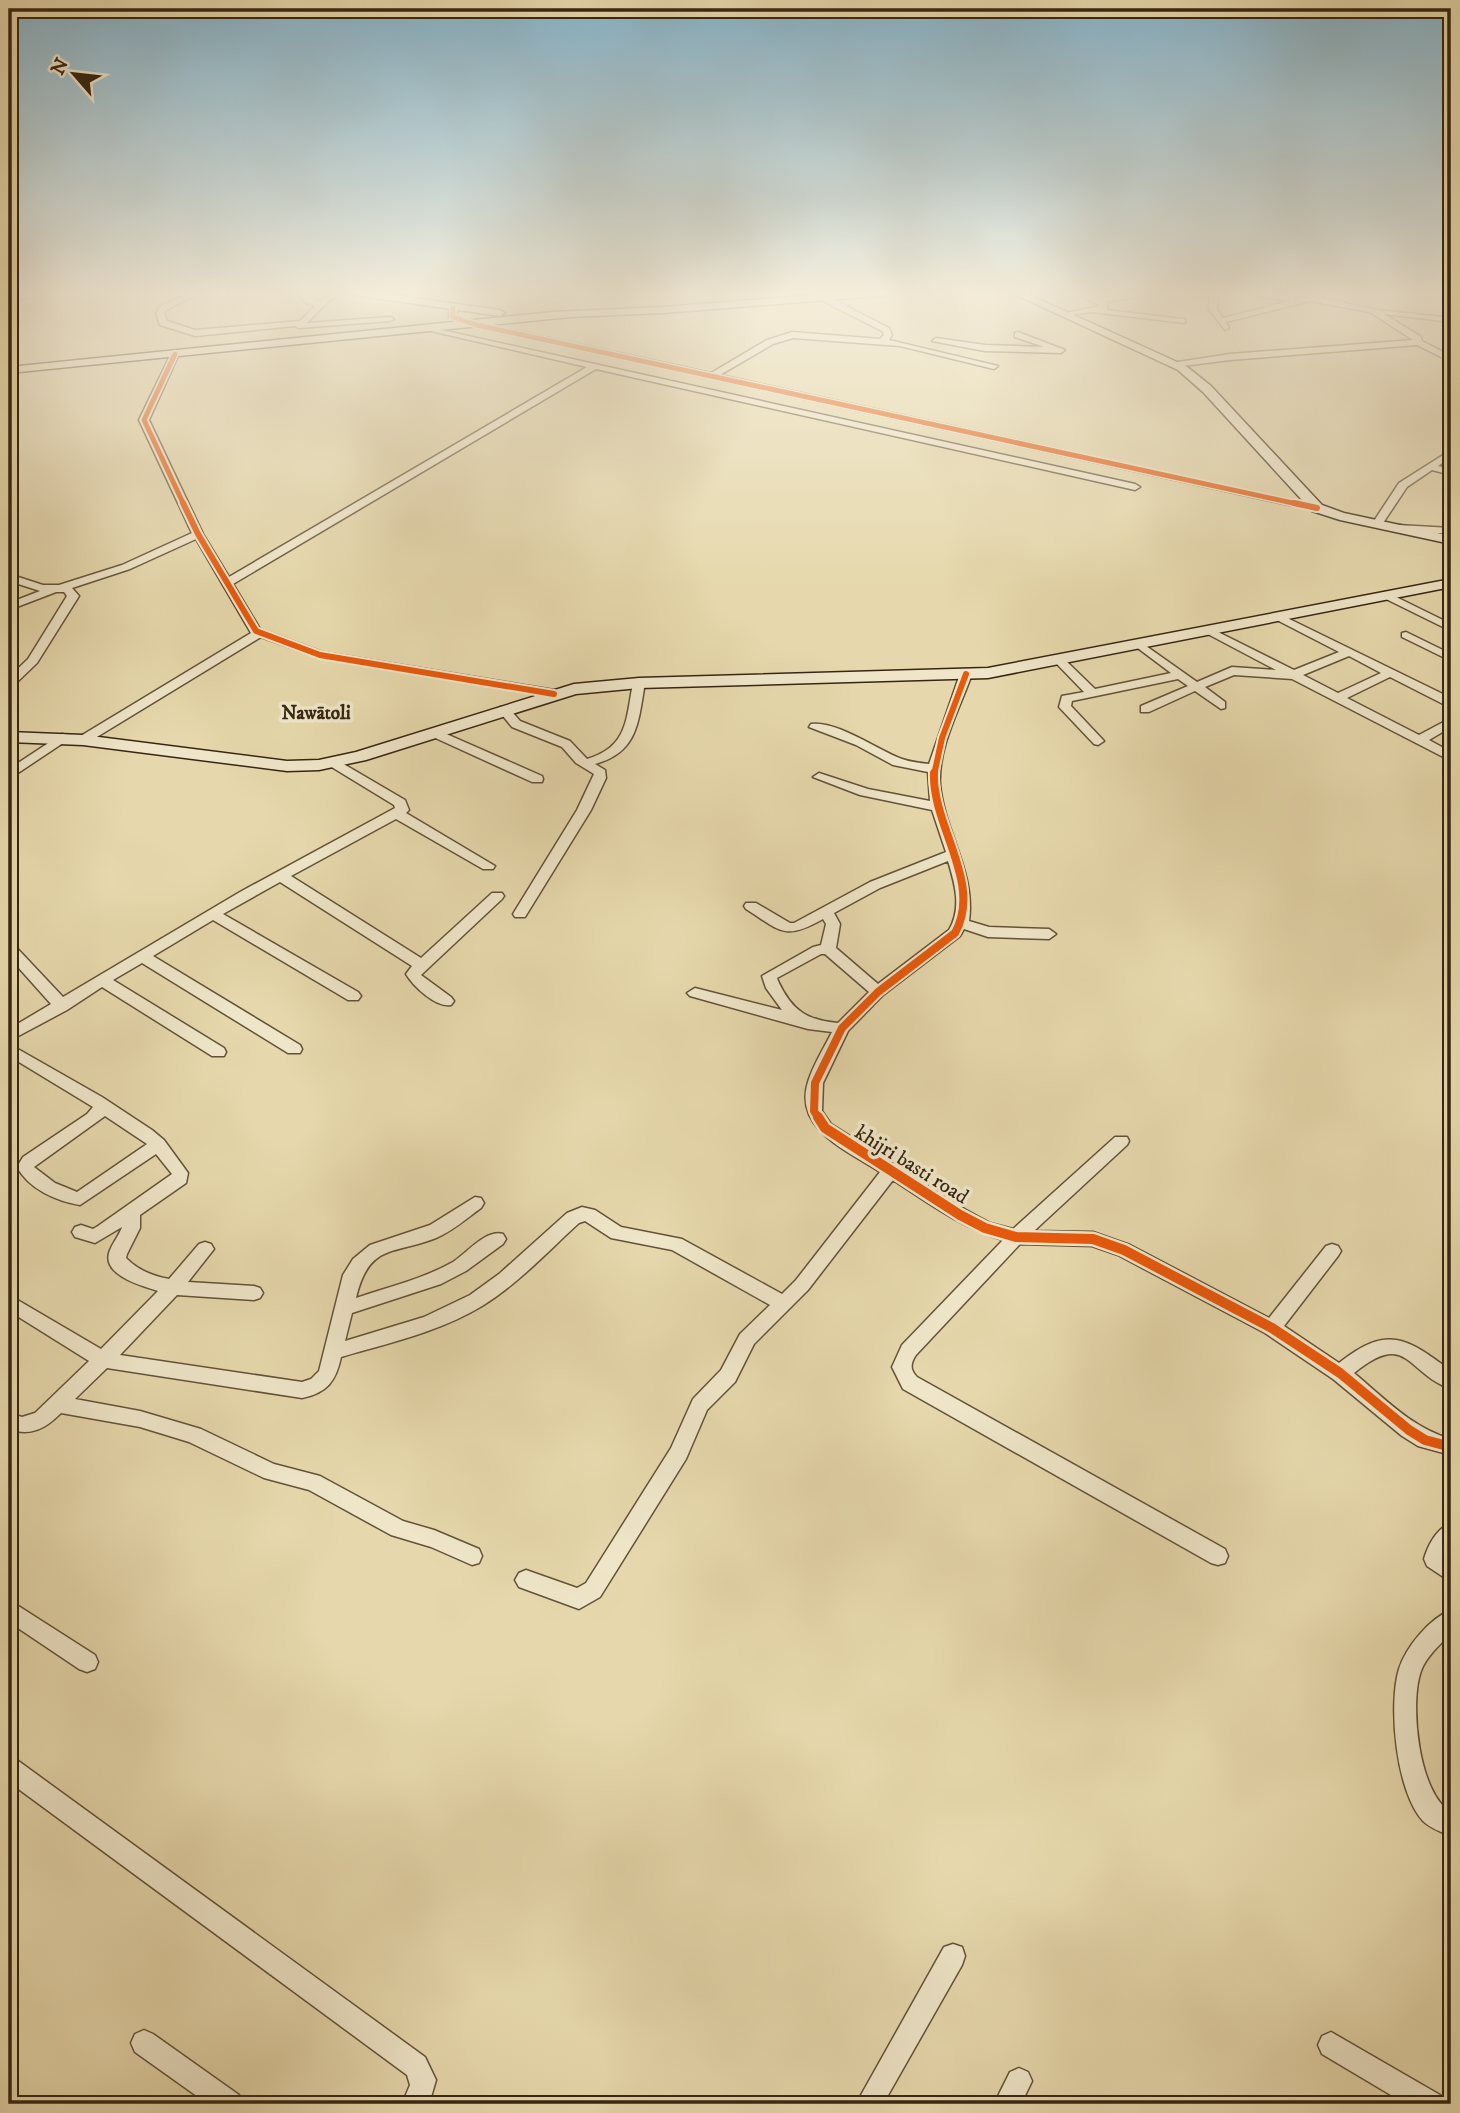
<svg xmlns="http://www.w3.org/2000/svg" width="1460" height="2113" viewBox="0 0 1460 2113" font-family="'IM FELL DW Pica',serif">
<rect width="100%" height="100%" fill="#e6d8ac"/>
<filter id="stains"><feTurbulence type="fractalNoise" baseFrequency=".00286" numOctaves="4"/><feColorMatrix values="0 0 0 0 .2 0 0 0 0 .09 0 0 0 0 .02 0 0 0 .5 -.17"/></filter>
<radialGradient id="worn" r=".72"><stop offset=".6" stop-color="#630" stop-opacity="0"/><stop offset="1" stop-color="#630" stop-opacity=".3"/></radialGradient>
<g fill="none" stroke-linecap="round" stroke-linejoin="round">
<defs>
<g id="street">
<polygon points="38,292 52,292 9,302 9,298"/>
<polygon points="192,292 202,292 166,310 164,313 167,321 195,330 300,321 315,306 306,303 296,292 304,292 319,302 335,292 344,292 329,301 307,323 390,317 394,319 390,321 299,328 295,326 195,336 160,325 156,313 160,306"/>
<polygon points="1148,292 1166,292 1106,302 1108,308 1106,310 1182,319 1185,319 1185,323 1091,312 1065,316 1061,314 1100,306 1085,298 1085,294 1099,298"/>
<path d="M1210,292h8l-1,17 6,9 68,-17 -48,-7 -4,-2c28,0 55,8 81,2l4,2 -4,2 58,12 73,8v4l-67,-8 36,22 2,5 29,15v6l-34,-17 -187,15 -55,7v-4l3,-1 52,-8 183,-14 -43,-28 -60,-11 -84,21 3,6 -4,2 -16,-21z"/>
<polygon points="819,295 825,295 889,328 892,335 889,340 998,366 994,369 900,346 793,338 773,344 720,375 1322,508 1317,511 477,327 449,317 449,308 453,306 457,308 457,316 479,323 711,373 767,340 792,332 880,339 884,335 882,331 819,299"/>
<polygon points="428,327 1135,484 1140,487 1135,490 596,369 233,584 260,629 322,652 554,690 560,694 558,697 320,658 261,637 87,743 79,743 79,737 251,633 196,539 130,569 72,588 79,596 37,663 13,686 9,687 9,677 28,659 67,596 64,592 56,592 9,610 9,603 40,591 9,581 9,574 43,585 59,585 122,565 192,533 139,420 172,352 179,354 149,420 203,534 229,577 587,367 431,331 428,331"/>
<polygon points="1018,332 1065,350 1061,353 985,351 932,341 936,338 985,345 1044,347 1015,337 1015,333"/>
<polygon points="1451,450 1451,457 1438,466 1451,469 1451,475 1432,470 1407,487 1381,526 1373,526 1372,524 1399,483"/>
<polygon points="1398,525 1451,528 1451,534 1394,530 1394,526"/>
<polygon points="1386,592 1451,624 1451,631 1382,597 1380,595"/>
<path d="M1277,613l174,85v9l-4,-1 -57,-29 -43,21 72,37 32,-17v9l-22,13 22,12v9l-159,-82 -58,-4 -29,12 20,15v6l-4,1 -26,-18 -46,21h-8v-6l47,-20 -10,-7 -106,22 -1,5 33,35 -6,4 -4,-1 -35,-37 3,-11 22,-4 -29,-30v-4h8l32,31 76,-16 -36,-27v-4l4,-1 58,41 35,-15 44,3 -72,-38v-4l4,-1 86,43 45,-18 -66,-34 -2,-2zM1349,656l32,17 -43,20 -35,-18z"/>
<polygon points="1406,632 1451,654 1451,661 1402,637 1402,633"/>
<path d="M966,670l6,4c-12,34 -34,73 -32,110 4,47 36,88 29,137l20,6 60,2 7,5 -7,5 -61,-2 -24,-8 -4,7 -77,59 -35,36 -25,52 -1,28 9,13 135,86 24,13 23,6 102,-92h12l2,4 -2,4 -93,86 59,1 37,13 139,73 57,-72 6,-2 6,2 3,5 -3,5 -54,70 55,37c48,-38 67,-26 112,8v18c-45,-16 -43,-60 -97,-16 30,25 58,55 97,66v16l-33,-9 -16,-10 -69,-57 -68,-46 -147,-78 -26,-9 -72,-2 -104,111c-6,9 -6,15 1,22l308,172 3,7 -3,7 -7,2 -7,-2 -308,-174 -11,-22 10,-22 101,-105c-41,-12 -75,-37 -110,-60l-85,110 -54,54 -19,38 -28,28 -21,49 -86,138 -21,12 -60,-22 -4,-7 4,-7 7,-3 51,18 9,-5 85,-135 22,-49 28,-29 19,-36 30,-29 -98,-55 -61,-12 -26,-17 -6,2c-31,28 -61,61 -97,83 -43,26 -93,37 -141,51 -5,24 -14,36 -39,41l-195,-30 -32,31 65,12 61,18 73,35 46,12 83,45 31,9 45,19 3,7 -3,7 -7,2 -41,-18 -40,-12 -82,-45 -45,-12 -75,-36 -49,-15 -79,-14c-15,15 -30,24 -52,16v-16l13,4 13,-4 54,-52 -80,-50v-16l92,54 57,-58c-15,-5 -55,-15 -49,-38 3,-10 10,-17 13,-26l-27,16 -20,-6 -3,-5 3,-5 6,-2 12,4 5,-3 74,-52 -16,-20 -76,51c-24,-4 -51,-16 -63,-38l6,-10 64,-43 6,-7 -84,-51v-12l93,53 50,33 12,10 24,33 -2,10 -46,32v13l-13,26 -1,4c12,12 26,18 43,21l30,-35 6,-2 6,2 3,5 -26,33 66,4 6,2 3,5 -3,5 -6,2 -77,-5 -57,60 182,27 9,-3 8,-8 24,-96 10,-16 17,-14 60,-20 45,-28 6,1 3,5 -3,5c-14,10 -28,23 -45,30 -43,17 -67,5 -80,60 32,-11 67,-19 97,-36 14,-9 33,-33 50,-28l3,5 -3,5 -37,27 -25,13 -89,29 -7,28 79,-24 46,-22 29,-21 68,-61 15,-6 13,3 26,17 61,12 100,55 14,-14 84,-108c-32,-21 -87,-43 -72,-90 5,-17 16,-34 24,-50l-24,-3 -118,-33 -3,-3 8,-5 87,22 -16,-22 -4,-12 51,-29 8,-2 5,-21 -3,-5c-39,22 -42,12 -77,-10l-2,-3 2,-3h10l34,20h4l76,-41 76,-30 -14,-42 -72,-15 -47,-18 6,-4 49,16 62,12 -2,-29 -35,-7 -37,-20 -47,-18 2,-3c25,-4 67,26 91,35 8,3 18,4 27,5l31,-90zM948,861c7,23 14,47 1,69l-71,54 -42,-36 4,-24 -6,-11 46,-25zM821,954h4l44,38 -31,31c-31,-3 -46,-12 -60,-42l-1,-3zM105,1116l42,28 -70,48 -22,-9 -21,-16z"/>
<path d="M639,679l6,4c-7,38 -6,69 -50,81l10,6 1,8 -15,32 -66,107h-10l-2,-3 64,-104 17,-36 -18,-11 -14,-16 -50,-20 -14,-17 2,-3h8l12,14 50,20 17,18c41,-12 39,-40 46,-76z"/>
<polygon points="435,729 542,776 543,779 542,782 532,782 431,736 431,730"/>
<polygon points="62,734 66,735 66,741 9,779 9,769"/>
<path d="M335,759l70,41 4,10 -3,3 89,53 -2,3h-10l-87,-50 -105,57 130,82 71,-65h10l2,3 -2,3 -81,76 30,22 3,4 -3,4c-15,3 -38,-19 -45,-31l6,-8 -132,-84 -57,32 135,78 3,4 -3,4h-10l-135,-80 -60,36 147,89 2,4 -2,4h-12l-146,-90 -29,17 111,68 2,4 -2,4h-12l-110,-69 -35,23 -58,31v-12l42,-25 -42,-47v-14l5,2 49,52 177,-105 155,-84 -1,-3 -64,-39 -1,-3z"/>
<path d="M1451,1523v25l-5,8 5,4v22l-24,-16 -3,-7c4,-14 13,-31 27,-36z"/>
<polygon points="9,1600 95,1655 98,1662 95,1669 87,1672 79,1669 9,1622"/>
<path d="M1451,1610v24c-11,10 -25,23 -30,37 -12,33 -2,124 30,141v24c-10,-4 -21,-8 -28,-15 -27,-29 -35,-116 -24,-152 7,-22 30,-50 52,-59z"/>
<polygon points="9,1757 17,1760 425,2057 436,2080 429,2104 402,2104 410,2085 407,2075 9,1782"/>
<polygon points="953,1944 962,1947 965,1956 962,1965 883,2104 856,2104 944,1947"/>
<polygon points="144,2030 153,2034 239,2095 243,2104 208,2104 135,2052 131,2043 135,2034"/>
<polygon points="1331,2032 1440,2095 1444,2104 1406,2104 1322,2054 1318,2045 1322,2036"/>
<polygon points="1019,2068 1028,2072 1032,2081 1021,2104 994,2104 1010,2072"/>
</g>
<g id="secondary">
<polygon points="349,292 371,292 500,310 505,313 500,316 354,295"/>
<polygon points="855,292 895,292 890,295 663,313 570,317 9,373 9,367 553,312 663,307"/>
<polygon points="1010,292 1023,292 1186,366 1211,386 1322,505 1344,513 1451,536 1451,544 1340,520 1312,511 1203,392 1178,370"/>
<polygon points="1451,579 1451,587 988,678 639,688 576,694 366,760 319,770 287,771 83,745 9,742 9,732 83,735 287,761 319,760 356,752 574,684 639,678 988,668"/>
</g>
</defs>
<use href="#street" stroke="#635238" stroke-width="3"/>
<use href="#secondary" stroke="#372612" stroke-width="3"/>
<use href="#street" fill="#efe6c9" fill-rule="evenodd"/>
<use href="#secondary" fill="#efe6c9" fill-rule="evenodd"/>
<defs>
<g id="cycleway-far3">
<polyline points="453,308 453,317 477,325 1302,505"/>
<polyline points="175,354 144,420 184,505"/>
</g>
<g id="cycleway-far2">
<polyline points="183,503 198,534 256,631 320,655 554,694"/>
<polyline points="1294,503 1317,508"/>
<polyline points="934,775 942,738 966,674"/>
</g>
<path id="cycleway-far1" d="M819,1119l-5,-8 1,-28 27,-55 36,-36 77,-59c28,-50 -23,-107 -21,-160"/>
<polyline id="cycleway" points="818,1117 825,1128 960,1215 985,1228 1016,1237 1093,1239 1124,1250 1272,1328 1340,1373 1409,1430 1425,1440 1451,1447"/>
</defs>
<use href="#cycleway-far3" stroke="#efe6c9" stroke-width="8"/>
<use href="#cycleway-far2" stroke="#efe6c9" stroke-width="10"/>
<use href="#cycleway-far1" stroke="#efe6c9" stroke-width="12"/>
<use href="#cycleway" stroke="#efe6c9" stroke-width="15"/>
<use href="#cycleway-far3" stroke="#e8590c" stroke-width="5"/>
<use href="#cycleway-far2" stroke="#e8590c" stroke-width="6"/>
<use href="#cycleway-far1" stroke="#e8590c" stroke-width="8"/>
<use href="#cycleway" stroke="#e8590c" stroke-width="10"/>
</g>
<linearGradient id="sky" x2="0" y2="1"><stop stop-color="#87b6ce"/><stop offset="0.5" stop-color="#f4edda"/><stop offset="1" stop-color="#f4edda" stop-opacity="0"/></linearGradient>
<rect width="1460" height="587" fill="url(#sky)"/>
<g text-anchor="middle" stroke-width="7" stroke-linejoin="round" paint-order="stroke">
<g font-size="19" font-weight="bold" fill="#372612" stroke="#efe6c9">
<text x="316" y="719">Nawātoli</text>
</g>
<g font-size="21" fill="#372612" stroke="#efe6c9">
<text transform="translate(912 1164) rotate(32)" y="7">khijri basti road</text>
</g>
</g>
<rect width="1460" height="2113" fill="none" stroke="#e6d8ac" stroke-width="35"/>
<rect x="10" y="10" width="1439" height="2092" fill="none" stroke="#372612" stroke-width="3.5"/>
<rect x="18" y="18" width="1425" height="2078" fill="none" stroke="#372612" stroke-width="2"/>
<g transform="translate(74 74) rotate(298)" stroke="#efe6c9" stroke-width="5" paint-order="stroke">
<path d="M0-5L12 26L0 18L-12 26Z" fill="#372612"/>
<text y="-10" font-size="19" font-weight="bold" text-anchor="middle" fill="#372612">N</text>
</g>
<rect width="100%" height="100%" filter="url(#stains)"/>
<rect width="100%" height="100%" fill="url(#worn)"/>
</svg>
